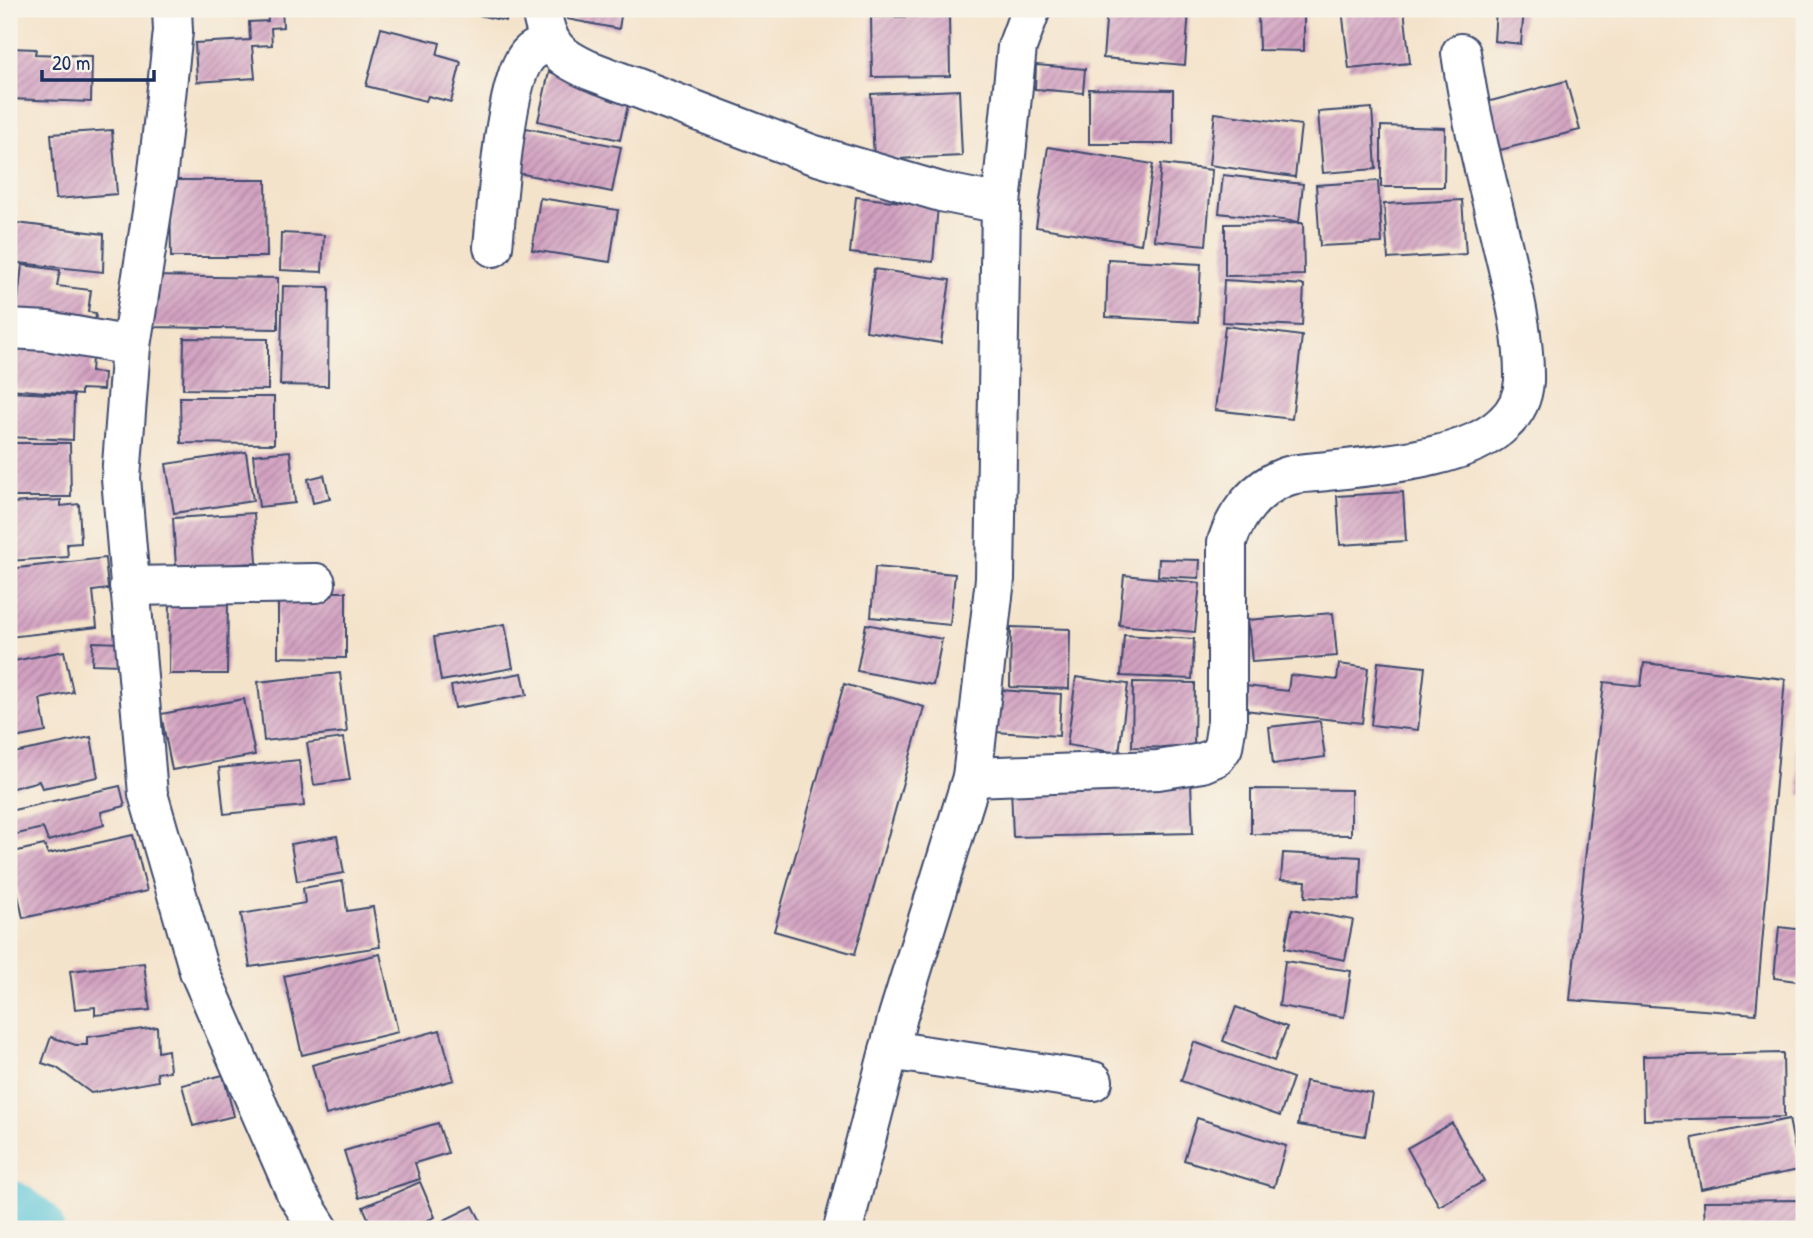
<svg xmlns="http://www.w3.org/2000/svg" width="1813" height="1238" viewBox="0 0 1813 1238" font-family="'Patrick Hand',sans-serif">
<defs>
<pattern id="building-hatch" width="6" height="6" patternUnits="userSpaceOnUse" patternTransform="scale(1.75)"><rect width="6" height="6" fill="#d3a1c1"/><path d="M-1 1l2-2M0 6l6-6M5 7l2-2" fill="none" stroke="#aa84a0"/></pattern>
</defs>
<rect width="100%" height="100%" fill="#f7f3e8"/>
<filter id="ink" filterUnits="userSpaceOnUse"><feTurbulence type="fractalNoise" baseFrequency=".0143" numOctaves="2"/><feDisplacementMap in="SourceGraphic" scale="14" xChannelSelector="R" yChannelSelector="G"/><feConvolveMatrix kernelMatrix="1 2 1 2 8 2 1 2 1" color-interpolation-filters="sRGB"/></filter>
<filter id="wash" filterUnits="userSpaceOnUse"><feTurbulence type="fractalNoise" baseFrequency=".00686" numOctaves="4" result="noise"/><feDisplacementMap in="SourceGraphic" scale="28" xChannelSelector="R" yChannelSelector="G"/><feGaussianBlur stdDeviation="1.57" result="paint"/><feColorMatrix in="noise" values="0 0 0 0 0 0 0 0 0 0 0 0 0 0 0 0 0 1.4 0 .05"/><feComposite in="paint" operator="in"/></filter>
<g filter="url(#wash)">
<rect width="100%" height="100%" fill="#f4e3cb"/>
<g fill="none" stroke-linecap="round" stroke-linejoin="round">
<polyline stroke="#5ec7d9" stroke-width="66" points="9,1213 31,1229"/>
</g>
<g id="blocks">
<g fill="url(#building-hatch)">
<polygon points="267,9 282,9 283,27 271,28 272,45 252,46 255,78 197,82 195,43 250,40 249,22 268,21"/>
<polygon points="451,9 508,9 506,21"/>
<polygon points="569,9 622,9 619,29 567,19"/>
<polygon points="1107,9 1189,9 1185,65 1103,58"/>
<polygon points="1247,9 1327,9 1326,14 1304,13 1304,51 1259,50 1258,13 1247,13"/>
<polygon points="1342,9 1404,9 1410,63 1349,69"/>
<polygon points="1496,9 1524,9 1521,44 1494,41"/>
<polygon points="949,16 950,76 872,77 871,17"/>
<polygon points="381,28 440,43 437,55 461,62 451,102 428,96 426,101 366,86"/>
<polygon points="9,48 36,49 35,54 92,56 91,102 9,99"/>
<polygon points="1036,65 1085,69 1083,93 1035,89"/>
<polygon points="549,72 631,92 620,140 538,121"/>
<polygon points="1566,81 1580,130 1500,150 1487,102"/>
<polygon points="1089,89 1173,90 1173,144 1089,144"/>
<polygon points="959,90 962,156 874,160 871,94"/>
<polygon points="1372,108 1376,169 1323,173 1318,112"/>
<polygon points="1215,113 1301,125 1295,177 1209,165"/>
<polygon points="1381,126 1445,128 1444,187 1381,187"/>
<polygon points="526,128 621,147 612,192 518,173"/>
<polygon points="112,130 117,194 56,199 51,134"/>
<polygon points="1048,147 1153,164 1141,244 1036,227"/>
<polygon points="1161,164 1212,170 1206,245 1154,240"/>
<polygon points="1223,175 1303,184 1299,222 1219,213"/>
<polygon points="170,180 266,180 267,257 171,257"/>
<polygon points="1378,181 1382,243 1320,246 1316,185"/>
<polygon points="856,197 938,206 933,262 850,253"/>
<polygon points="540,198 618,210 610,262 532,250"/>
<polygon points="1462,200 1466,254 1388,259 1384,204"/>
<polygon points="9,222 104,234 103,272 9,262"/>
<polygon points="1303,223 1304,275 1225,276 1225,224"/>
<polygon points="281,233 324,235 322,272 280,270"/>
<polygon points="1108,259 1201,264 1198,322 1106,317"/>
<polygon points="22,265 60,270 57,286 91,290 88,312 96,313 94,336 15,325"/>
<polygon points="874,269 950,280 941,343 866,331"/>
<polygon points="148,276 278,278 278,329 148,327"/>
<polygon points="1224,280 1304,285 1302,326 1222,322"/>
<polygon points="283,286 329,287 328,386 280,385"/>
<polygon points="1225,326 1302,336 1292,419 1215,410"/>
<polygon points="9,337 93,343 91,372 104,373 103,390 81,389 81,395 9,389"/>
<polygon points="184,338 268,339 268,390 183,389"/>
<polygon points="9,392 74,395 73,440 9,437"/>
<polygon points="180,397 274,397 274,444 181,443"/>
<polygon points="9,443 70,443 71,497 9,497"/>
<polygon points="290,451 295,503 259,507 253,455"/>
<polygon points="246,452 253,501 174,513 166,464"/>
<polygon points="324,475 330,499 313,503 308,479"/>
<polygon points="1403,492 1406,541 1340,545 1337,496"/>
<polygon points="61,500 61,506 79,504 81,543 67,544 68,557 9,561 9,503"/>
<polygon points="254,513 257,563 176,567 173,518"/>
<polygon points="105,558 108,589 93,591 97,627 9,637 9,569"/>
<polygon points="1159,559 1200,560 1199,578 1158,576"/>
<polygon points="875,567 955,574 950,625 871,617"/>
<polygon points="1124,575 1200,583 1195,632 1119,625"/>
<polygon points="278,592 346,592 346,658 278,657"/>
<polygon points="170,594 228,594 227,674 169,674"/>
<polygon points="1333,613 1337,656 1252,662 1248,620"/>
<polygon points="505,624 513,668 441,681 434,637"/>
<polygon points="866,624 942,639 933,685 857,671"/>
<polygon points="1011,627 1070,629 1069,689 1010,687"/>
<polygon points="1124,635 1194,639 1192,679 1121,676"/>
<polygon points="93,642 122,643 122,665 92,664"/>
<polygon points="64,651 73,692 40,699 46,732 9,739 9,662"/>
<polygon points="1378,662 1425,667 1418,730 1371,725"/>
<polygon points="1644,663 1785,679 1756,1014 1570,1000 1604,682 1641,686"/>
<polygon points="1339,664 1368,668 1362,723 1244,710 1246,686 1288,691 1290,675 1337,680"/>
<polygon points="340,673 347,732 264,741 258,682"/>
<polygon points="522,673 527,695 455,708 451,686"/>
<polygon points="1076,677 1128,684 1119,753 1067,745"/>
<polygon points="1133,682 1195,683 1194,748 1132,747"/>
<polygon points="844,684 924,707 855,954 774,931"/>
<polygon points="998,690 1061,694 1059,736 996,732"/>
<polygon points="244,699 255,755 172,770 161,714"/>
<polygon points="1320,721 1325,757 1273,764 1269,727"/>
<polygon points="91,737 98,777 42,788 39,781 9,789 9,754"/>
<polygon points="343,738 350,780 314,785 307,743"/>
<polygon points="1796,744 1804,744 1804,795 1800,795"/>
<polygon points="299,760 304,806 224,814 219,768"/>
<polygon points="1191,782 1193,833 1013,837 1011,787"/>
<polygon points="120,786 125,806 101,812 104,825 48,841 43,828 9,836 9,811"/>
<polygon points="1251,789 1351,790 1351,835 1251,834"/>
<polygon points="133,835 147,891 23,918 9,853 44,845 48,854"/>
<polygon points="337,836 344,873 297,881 291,844"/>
<polygon points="1283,853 1361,857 1359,900 1305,897 1306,881 1281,880"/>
<polygon points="343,881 347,911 373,907 380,947 250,967 241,914 305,903 303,888"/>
<polygon points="1292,909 1353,920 1345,960 1285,948"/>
<polygon points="1779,927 1804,930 1804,982 1774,978"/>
<polygon points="380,954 398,1032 302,1055 284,976"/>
<polygon points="1285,961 1351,971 1344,1017 1279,1006"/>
<polygon points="144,963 150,1010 95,1015 95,1007 75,1009 70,971"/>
<polygon points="1236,1007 1287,1027 1274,1061 1223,1041"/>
<polygon points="157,1027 158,1052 168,1050 170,1071 157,1073 158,1081 91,1093 57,1068 42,1063 51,1037 76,1045 87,1045 87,1037"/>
<polygon points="440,1030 454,1080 326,1115 312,1065"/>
<polygon points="1194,1042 1293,1078 1280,1116 1181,1081"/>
<polygon points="1783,1053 1784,1117 1644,1120 1643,1056"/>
<polygon points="223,1075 234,1116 193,1126 182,1085"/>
<polygon points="1305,1081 1372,1093 1365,1136 1298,1125"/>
<polygon points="1197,1118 1286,1146 1274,1187 1184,1160"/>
<polygon points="1789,1119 1799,1170 1701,1189 1692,1138"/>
<polygon points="438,1123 448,1153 415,1163 420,1179 359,1198 344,1151"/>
<polygon points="1452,1123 1484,1181 1439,1206 1407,1148"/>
<polygon points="420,1182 435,1217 408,1229 373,1229 363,1207"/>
<polygon points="1804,1200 1804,1229 1705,1229 1704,1201"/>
<polygon points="473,1206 485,1229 426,1229"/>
</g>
</g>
</g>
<g filter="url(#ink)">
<use href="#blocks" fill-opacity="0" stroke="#3c4a6e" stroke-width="2"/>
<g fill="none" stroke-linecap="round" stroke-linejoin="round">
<defs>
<g id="minor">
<polyline points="172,9 173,31 157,180 131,346 121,478 148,794 199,971 296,1193 319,1229"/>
<path d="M541,9c6,36 15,46 48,61l222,84 130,38 60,12"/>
<path d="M493,247c4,-37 11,-173 38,-195 5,-4 13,-7 19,-10"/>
<polyline points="9,329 47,331 131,346"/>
<polyline points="129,586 316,583"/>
<path d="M972,777l186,-7 44,-7 14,-6 7,-10 4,-25v-180c9,-28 29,-54 58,-65 12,-5 29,-4 42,-6 50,-6 140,-11 177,-48 12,-11 19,-26 20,-42 1,-49 -13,-99 -24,-146 -15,-61 -30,-120 -39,-182"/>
<polyline points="889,1050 1093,1081"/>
<polyline points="843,1229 898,1016 972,777 995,579 1001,204 1017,47 1031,9"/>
</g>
</defs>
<use href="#minor" stroke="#3c4a6e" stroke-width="42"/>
<use href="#minor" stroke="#fff" stroke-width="38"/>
</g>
</g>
<rect width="1813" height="1238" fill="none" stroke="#f7f3e8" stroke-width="35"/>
<path d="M42 70v10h112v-10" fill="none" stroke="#1b2f5e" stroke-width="3.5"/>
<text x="52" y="70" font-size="21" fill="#1b2f5e" stroke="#f7f3e8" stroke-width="5" paint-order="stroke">20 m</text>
</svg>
